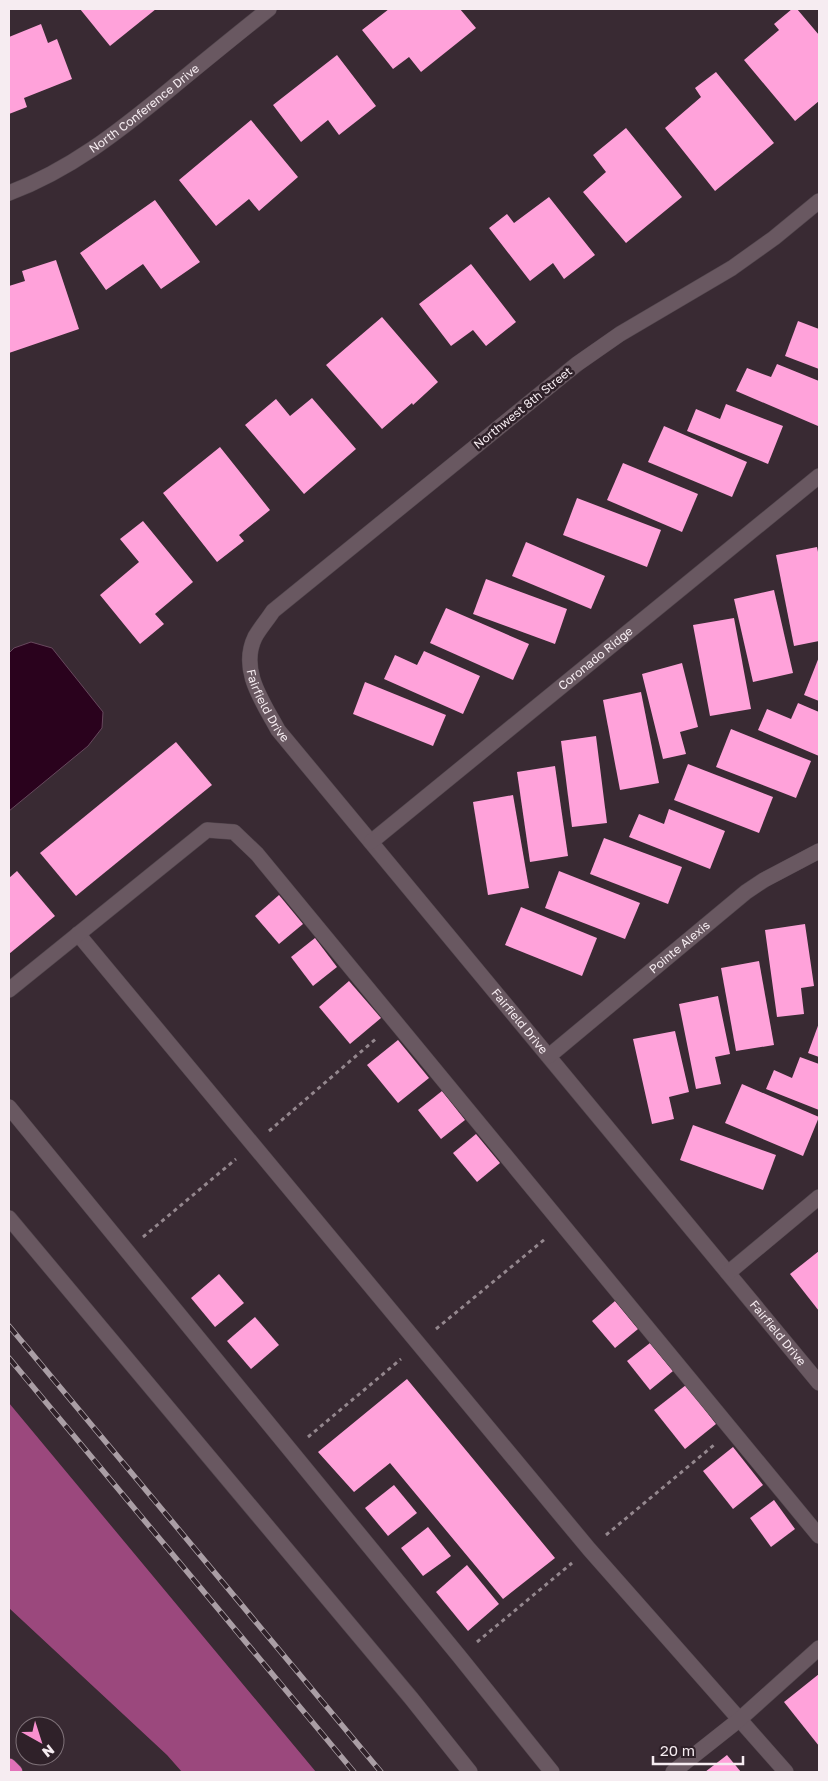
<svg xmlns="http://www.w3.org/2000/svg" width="828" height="1781" viewBox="0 0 828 1781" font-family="'Golos Text',sans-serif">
<rect width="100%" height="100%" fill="#392a33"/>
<polygon fill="#9b487d" points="9,1403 316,1772 182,1772 167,1755 9,1608"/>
<polygon fill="#2a021d" stroke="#67485d" points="31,642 52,648 103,712 102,728 88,746 9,811 9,653 14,648"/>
<g fill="#ffa2da">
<polygon points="80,9 156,9 110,46"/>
<polygon points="389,9 460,9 476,28 421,72 409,57 393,69 362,30"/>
<polygon points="792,9 797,9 819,35 819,101 795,121 744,60 779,30 774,24"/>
<polygon points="41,24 48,43 57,39 72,79 24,98 27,107 9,114 9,37"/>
<polygon points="337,55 376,106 339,135 328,120 301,142 273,105"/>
<polygon points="716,72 774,143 715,191 665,128 701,97 695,88"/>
<polygon points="251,120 298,177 259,211 249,199 216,226 179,180"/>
<polygon points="626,128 682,197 626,243 583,192 606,172 593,155"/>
<polygon points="549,197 595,255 564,279 553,263 530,281 489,228 507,214 514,223"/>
<polygon points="155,200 200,262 161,289 143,264 106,290 80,253"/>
<polygon points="56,260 79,329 9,353 9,286 25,281 22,271"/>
<polygon points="471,264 516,322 486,346 473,330 451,346 419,304"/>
<polygon points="382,317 438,382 413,405 412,403 382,429 326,365"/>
<polygon points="798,321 819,329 819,369 785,356"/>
<polygon points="777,364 819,381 818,426 736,391 747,368 771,377"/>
<polygon points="312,398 356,449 304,494 245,425 276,399 290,416"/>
<polygon points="726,404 783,426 768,464 687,431 696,409 720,419"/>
<polygon points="664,426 747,462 732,497 648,462"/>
<polygon points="220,447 270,510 239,535 244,541 217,562 163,493"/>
<polygon points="623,463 698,494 682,532 607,500"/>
<polygon points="577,498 661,530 647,567 563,535"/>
<polygon points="143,521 193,582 155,614 164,624 140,644 100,595 139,562 120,539"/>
<polygon points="526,542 605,576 591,609 512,576"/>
<polygon points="817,547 819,557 819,641 794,646 776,555"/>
<polygon points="486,579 567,609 555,644 473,614"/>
<polygon points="774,590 793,673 753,682 734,599"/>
<polygon points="446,608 529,644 513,680 430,643"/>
<polygon points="734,618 751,709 710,716 693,625"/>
<polygon points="424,651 480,676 463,714 384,679 395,655 417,665"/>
<polygon points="819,657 819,701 804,695"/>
<polygon points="682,663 698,727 680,732 686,754 663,759 642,674"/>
<polygon points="365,682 446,715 433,746 353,714"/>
<polygon points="641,692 659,783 620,790 603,700"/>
<polygon points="798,703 819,712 819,756 758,730 767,709 791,719"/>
<polygon points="731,729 811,761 796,798 716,767"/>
<polygon points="596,736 607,823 572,827 561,741"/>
<polygon points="176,742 212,785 76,896 40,853"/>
<polygon points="688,764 773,797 759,833 674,800"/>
<polygon points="555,766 568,856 530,862 517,772"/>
<polygon points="513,795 529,888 488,895 473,802"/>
<polygon points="669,809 725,831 710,869 629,837 639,814 664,824"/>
<polygon points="604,838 682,867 668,904 590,874"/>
<polygon points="17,871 55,916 9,954 9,878"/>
<polygon points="559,871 640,903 625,939 545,908"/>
<polygon points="279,895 303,924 279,944 255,916"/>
<polygon points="521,907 597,938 582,976 505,945"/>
<polygon points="805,924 814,986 801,988 804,1014 777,1017 765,930"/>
<polygon points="315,938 337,967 313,986 291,957"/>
<polygon points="759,961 774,1045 736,1051 721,968"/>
<polygon points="349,981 381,1018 350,1044 319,1007"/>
<polygon points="718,996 730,1054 715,1057 721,1084 696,1089 679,1004"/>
<polygon points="819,1023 819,1057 808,1053"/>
<polygon points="675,1031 689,1092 669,1097 674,1119 652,1124 633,1039"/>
<polygon points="398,1040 429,1078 398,1103 367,1065"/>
<polygon points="800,1057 819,1064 819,1110 766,1089 774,1070 792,1078"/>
<polygon points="742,1084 819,1117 803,1156 725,1123"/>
<polygon points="442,1091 465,1120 441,1139 418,1110"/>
<polygon points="693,1125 776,1155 763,1190 680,1160"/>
<polygon points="476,1134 500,1163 477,1182 453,1153"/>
<polygon points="819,1251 819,1311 790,1274"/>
<polygon points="219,1274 244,1303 215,1327 191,1298"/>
<polygon points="615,1301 638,1329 615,1348 592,1321"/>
<polygon points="255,1317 279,1345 251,1369 227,1341"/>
<polygon points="650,1343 673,1371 650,1390 627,1361"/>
<polygon points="407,1379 555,1558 503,1599 390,1463 354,1492 318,1452"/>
<polygon points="686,1385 716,1424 685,1449 654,1410"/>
<polygon points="733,1447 763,1485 733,1509 703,1471"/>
<polygon points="394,1485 417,1513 388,1536 365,1508"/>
<polygon points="774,1500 795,1529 771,1547 750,1518"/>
<polygon points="428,1527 451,1556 423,1576 401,1548"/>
<polygon points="467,1565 499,1604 468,1631 436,1592"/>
<polygon points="819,1674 819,1746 784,1702"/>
<polygon points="727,1755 741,1772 705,1772"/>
</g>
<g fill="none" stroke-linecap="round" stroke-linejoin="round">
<defs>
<g id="service">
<polyline points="78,934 589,1549 786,1772"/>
<polyline points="9,990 207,830 234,832 257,854 819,1536"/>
<polyline points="9,1107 459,1656 552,1772"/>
<polyline points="9,1218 411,1698 470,1772"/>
<polyline points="673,1772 740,1719 819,1648"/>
</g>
<g id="minor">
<path id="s1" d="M9,193c61,-23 109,-61 159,-102 34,-28 67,-55 101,-82"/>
<path id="s2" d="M819,201l-45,37 -42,30 -112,66 -43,30 -304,247c-5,8 -13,17 -18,26 -16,33 8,65 23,93l541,653"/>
<path id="s3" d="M371,842l448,-366"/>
<path id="s4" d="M549,1056l197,-164 18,-12 55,-29"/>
<polyline points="728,1273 819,1197"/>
</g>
<polyline id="motorway" points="9,1766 15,1772"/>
</defs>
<use href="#service" stroke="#53474e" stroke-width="16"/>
<use href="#minor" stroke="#53474e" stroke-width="16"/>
<use href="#motorway" stroke="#53474e" stroke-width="16"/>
<g stroke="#94878e" stroke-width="3" stroke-dasharray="4 4" stroke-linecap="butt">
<polyline points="269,1131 378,1037"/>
<polyline points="143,1237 236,1159"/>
<polyline points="436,1329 545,1239"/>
<polyline points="308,1437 401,1359"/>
<polyline points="606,1535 714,1445"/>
<polyline points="477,1642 572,1563"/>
</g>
<use href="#service" stroke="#695861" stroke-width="15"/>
<use href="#minor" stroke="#695861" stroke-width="15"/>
<use href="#motorway" stroke="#e371b9" stroke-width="15"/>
<defs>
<g id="rail">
<polyline points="9,1326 381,1772"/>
<polyline points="9,1358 354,1772"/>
</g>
</defs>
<use href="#rail" stroke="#aa9ea5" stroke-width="5.5"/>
<use href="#rail" stroke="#2f2129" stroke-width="4" stroke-dasharray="11" stroke-linecap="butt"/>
</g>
<g text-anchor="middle" stroke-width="5" stroke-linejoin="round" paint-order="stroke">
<g font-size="12" fill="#f6ecf1" stroke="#2f2129">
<text dy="4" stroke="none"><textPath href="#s1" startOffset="160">North Conference Drive</textPath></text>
<text transform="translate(523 408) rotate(-39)" y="4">Northwest 8th Street</text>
<text dy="4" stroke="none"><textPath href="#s3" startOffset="290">Coronado Ridge</textPath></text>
<text dy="4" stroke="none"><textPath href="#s2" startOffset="789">Fairfield Drive</textPath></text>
<text dy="4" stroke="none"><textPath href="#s4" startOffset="170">Pointe Alexis</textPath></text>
<text dy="4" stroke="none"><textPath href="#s2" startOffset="1194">Fairfield Drive</textPath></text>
<text dy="4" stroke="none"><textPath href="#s2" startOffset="1599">Fairfield Drive</textPath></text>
</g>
</g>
<rect width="828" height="1781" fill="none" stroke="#f6ecf1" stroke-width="20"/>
<g transform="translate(40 1741) rotate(141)"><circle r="24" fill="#2f2129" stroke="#7f7279"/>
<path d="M0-4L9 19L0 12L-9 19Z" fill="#f790cf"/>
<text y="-8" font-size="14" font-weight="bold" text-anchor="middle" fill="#f6ecf1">N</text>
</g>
<path d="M653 1756v8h90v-8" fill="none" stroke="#f6ecf1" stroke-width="2.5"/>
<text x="660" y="1756" font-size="15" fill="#f6ecf1" stroke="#2f2129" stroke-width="4" paint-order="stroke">20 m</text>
</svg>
